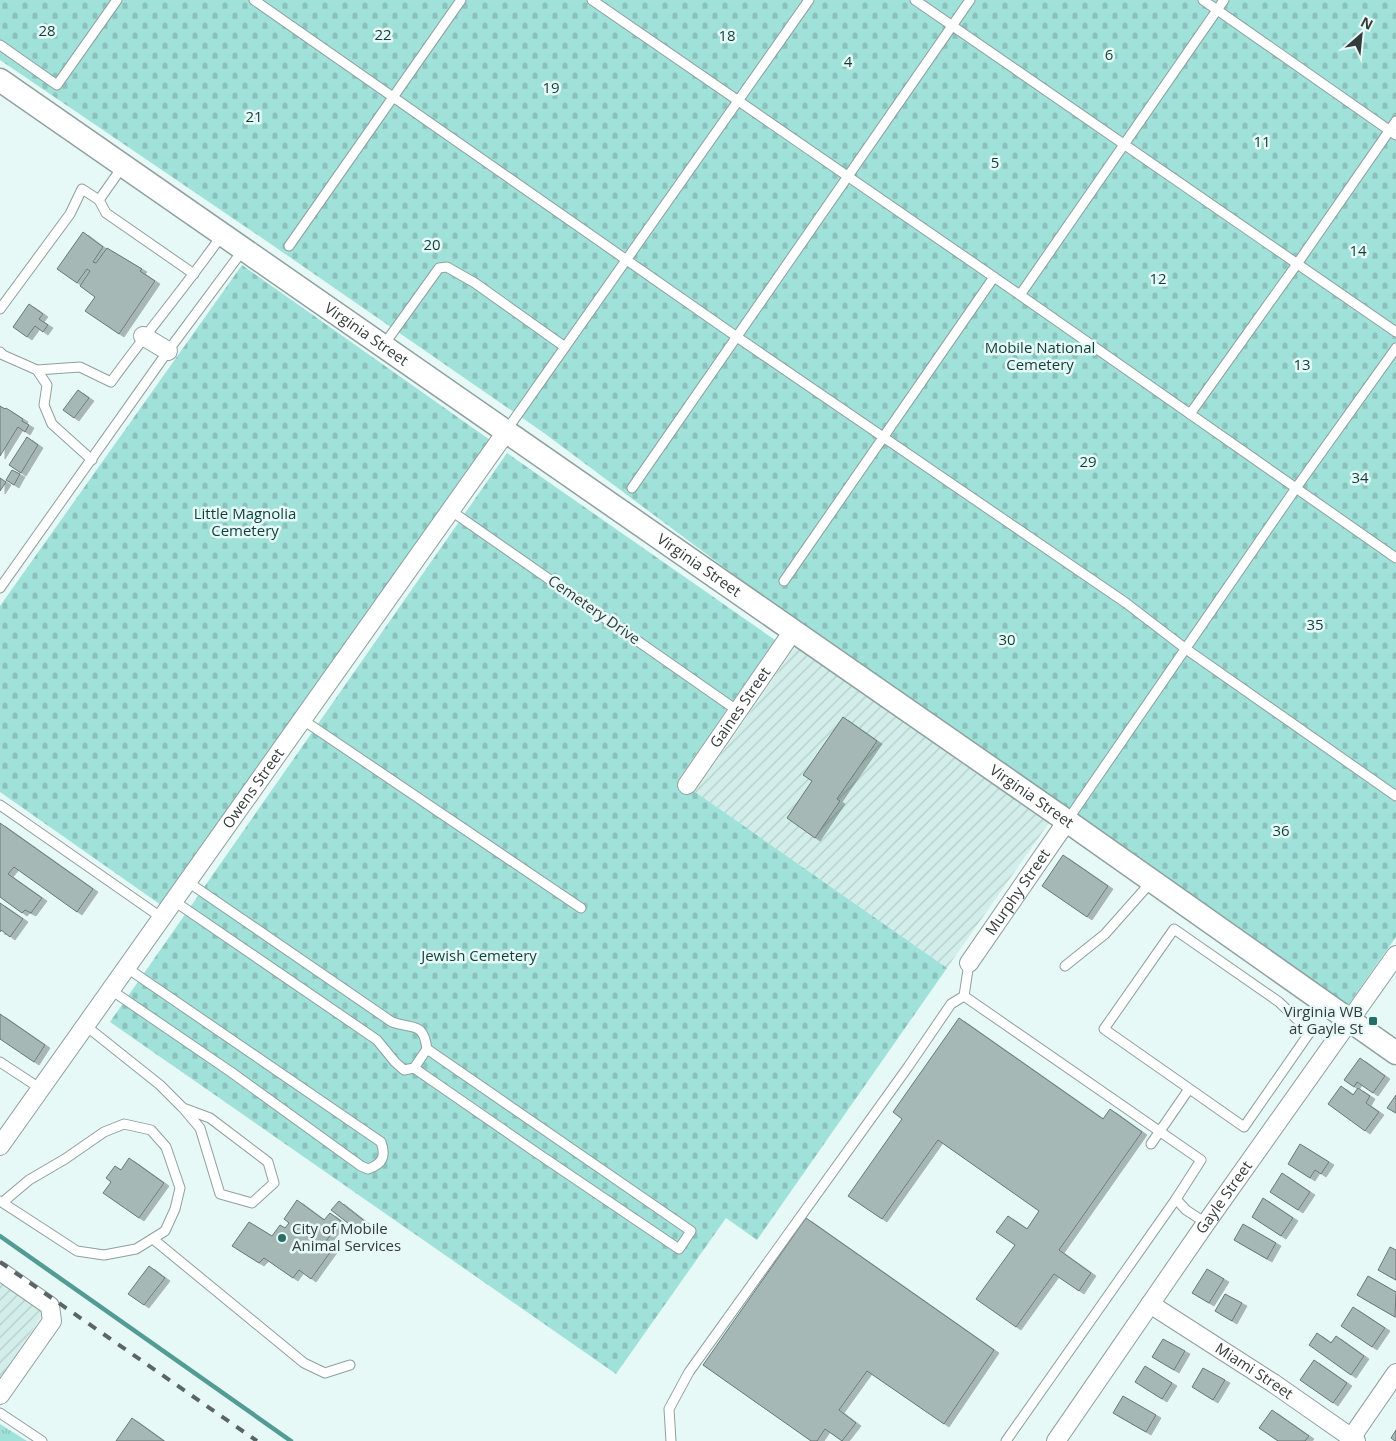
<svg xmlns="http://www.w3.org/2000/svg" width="1396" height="1441" viewBox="0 0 1396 1441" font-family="'Open Sans',sans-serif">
<defs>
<pattern id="industrial-furrows" width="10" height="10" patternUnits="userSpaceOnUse" patternTransform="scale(1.25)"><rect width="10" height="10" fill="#d2eeea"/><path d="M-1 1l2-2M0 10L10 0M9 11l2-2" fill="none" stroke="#b5cdca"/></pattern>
<pattern id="cemetery-stones" width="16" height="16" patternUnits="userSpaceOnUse" patternTransform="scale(1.25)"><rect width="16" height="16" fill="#a0e1d9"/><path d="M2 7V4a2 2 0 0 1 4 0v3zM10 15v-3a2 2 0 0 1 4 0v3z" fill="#8ac2bb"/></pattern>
<pattern id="park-tufts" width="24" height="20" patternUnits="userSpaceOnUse" patternTransform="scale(1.25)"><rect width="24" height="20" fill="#a0e1d9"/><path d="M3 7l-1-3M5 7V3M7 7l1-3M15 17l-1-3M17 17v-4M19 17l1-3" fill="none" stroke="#8ac2bb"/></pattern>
<filter id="shadow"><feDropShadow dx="5" dy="3" stdDeviation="0" flood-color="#0004"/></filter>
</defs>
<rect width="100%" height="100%" fill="#e6f9f6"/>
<g fill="url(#industrial-furrows)">
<polygon points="797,644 1051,820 947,968 695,792"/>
<polygon points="0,1278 46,1310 0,1378"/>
</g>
<g fill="url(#cemetery-stones)">
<polygon points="0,0 1396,0 1396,937 1348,1005 788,615 544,433 265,240 0,60"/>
<polygon points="242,265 490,440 161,905 0,792 0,606"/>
<polygon points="507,453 775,640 678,780 947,968 757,1240 726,1218 616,1374 110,1022"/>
</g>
<polygon fill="url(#park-tufts)" points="0,1424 27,1441 0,1441"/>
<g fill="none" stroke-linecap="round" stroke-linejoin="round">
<polyline stroke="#539c95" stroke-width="4.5" points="0,1236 291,1441"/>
</g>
<g fill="#a6b8b5" stroke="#687976" filter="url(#shadow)">
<polygon points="83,232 103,247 93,262 96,263 107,248 142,269 140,271 155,281 119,334 85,311 95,297 80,286 90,271 87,269 77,283 57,269"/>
<polygon points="29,304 43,314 39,319 48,325 43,332 35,326 27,337 13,327"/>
<polygon points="78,390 89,398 74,418 63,410"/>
<polygon points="0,406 5,409 6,408 23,419 22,421 29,425 25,432 18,427 0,456"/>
<polygon points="27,437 38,445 21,473 9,465"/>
<polygon points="12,470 20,474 14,485 6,480"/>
<polygon points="0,478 6,482 0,491"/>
<polygon points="843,717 877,741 837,799 840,801 815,838 787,818 812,781 803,775"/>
<polygon points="0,823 93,889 77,912 14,867 8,874 42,898 31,913 25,910 22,913 0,897"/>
<polygon points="1063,855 1108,886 1087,917 1042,886"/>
<polygon points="0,903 23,919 10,937 1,930 0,932"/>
<polygon points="0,1014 45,1045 34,1062 0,1039"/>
<polygon points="959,1018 1103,1119 1110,1109 1142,1132 1059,1250 1091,1273 1079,1291 1054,1274 1016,1327 976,1299 1015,1245 996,1232 1008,1216 1027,1229 1039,1211 938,1140 882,1219 848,1196 902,1119 893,1112"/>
<polygon points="1360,1058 1385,1076 1373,1093 1357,1082 1354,1087 1344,1080"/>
<polygon points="1341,1086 1353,1095 1358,1088 1370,1096 1366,1103 1379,1112 1365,1131 1328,1104"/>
<polygon points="1396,1095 1396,1113 1387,1108"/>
<polygon points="1300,1144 1329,1162 1321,1174 1315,1170 1310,1178 1288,1164"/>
<polygon points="129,1158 164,1183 139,1218 103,1193 111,1182 106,1178 115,1166 121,1170"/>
<polygon points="1282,1173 1310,1192 1298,1210 1270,1192"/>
<polygon points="1263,1198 1293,1218 1281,1236 1252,1217"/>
<polygon points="297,1200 324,1220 330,1213 341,1221 326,1241 334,1247 311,1279 299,1270 293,1278 264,1258 259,1263 232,1246 249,1222 272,1236 280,1225 285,1228 289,1223 284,1219"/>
<polygon points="339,1201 367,1223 362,1229 356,1224 353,1227 331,1210"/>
<polygon points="806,1218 994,1350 944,1424 867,1371 839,1410 856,1423 842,1441 825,1429 817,1441 811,1441 703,1365"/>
<polygon points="1243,1224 1276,1243 1267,1259 1234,1240"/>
<polygon points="1390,1247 1396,1250 1396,1280 1378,1270"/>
<polygon points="149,1266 165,1278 144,1305 128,1294"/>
<polygon points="1207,1269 1224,1279 1209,1303 1192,1293"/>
<polygon points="1368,1276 1396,1292 1395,1317 1357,1295"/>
<polygon points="1225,1294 1242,1303 1232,1321 1215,1311"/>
<polygon points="1353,1307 1385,1328 1372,1347 1341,1326"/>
<polygon points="1317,1333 1331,1343 1336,1336 1364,1356 1351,1375 1309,1345"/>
<polygon points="1163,1339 1185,1351 1174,1370 1152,1357"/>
<polygon points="1314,1360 1347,1383 1333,1403 1300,1380"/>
<polygon points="1145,1366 1172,1383 1162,1399 1135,1382"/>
<polygon points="1203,1368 1225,1380 1213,1400 1192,1387"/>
<polygon points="1123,1396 1156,1415 1146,1432 1113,1413"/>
<polygon points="1272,1410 1309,1436 1305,1441 1278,1441 1259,1428"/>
<polygon points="132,1418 164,1441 116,1441"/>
<polygon points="1396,1430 1396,1441 1395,1441 1391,1438"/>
</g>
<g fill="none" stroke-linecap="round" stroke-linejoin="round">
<defs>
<g id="service">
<polyline points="254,0 737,337 1126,603 1186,649 1396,796"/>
<polyline points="592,0 1020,295 1396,558"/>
<polyline points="915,0 1396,332"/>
<polyline points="1203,0 1396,135"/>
<polyline points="0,45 57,85 117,0"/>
<polyline points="99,200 106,213 194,274"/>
<polyline points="289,246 461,0"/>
<polyline points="1020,295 1224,0"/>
<polyline points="0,309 70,214 82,189 99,200 123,166"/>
<polyline points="383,346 439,268 447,267 475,283 565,347"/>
<polyline points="0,352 3,355 37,370 47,385 44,405 52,424 92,460"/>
<path d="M37,370l43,-3 31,15c36,-50 76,-97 111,-147"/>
<polyline points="1190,414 1297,264 1396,121"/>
<polyline points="506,431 809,0"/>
<polyline points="632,488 970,0"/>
<polyline points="450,510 738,711"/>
<polyline points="784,581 994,277"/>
<polyline points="0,588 168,351 243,250"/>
<polyline points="303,720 581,908"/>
<polyline points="0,805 162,918"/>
<polyline points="1067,821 1296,488 1396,348"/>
<path d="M174,901l203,139 18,22 9,8 10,-2 13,-19c-4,-28 -13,-19 -35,-27l-204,-140"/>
<polygon points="1174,929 1279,1002 1310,1032 1244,1127 1104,1029"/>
<polyline points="1065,966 1105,934 1152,881"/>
<path d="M111,990l120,82 130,94 7,3c15,-5 18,-13 13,-27l-254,-174"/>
<polyline points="964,996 1201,1160 1176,1199 1006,1441"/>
<polyline points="86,1026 160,1085 183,1108 200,1128 220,1194 252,1203 274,1183 268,1162 210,1118 183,1108"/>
<polyline points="0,1062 41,1089"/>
<polyline points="414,1068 537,1153 679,1249 691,1231 427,1049"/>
<polyline points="1151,1144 1189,1089"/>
<polyline points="1176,1199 1186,1210 1206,1223"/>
<polyline points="0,1201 77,1251 104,1255 136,1249 165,1231 175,1209 180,1188 166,1147 151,1130 124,1124 104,1132 65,1159 29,1180 3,1202"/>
<polyline points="153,1239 304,1363 325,1373 350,1365"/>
<polyline points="0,1413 42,1441"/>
<polyline points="671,1441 669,1409 689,1372 908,1067 951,1004 964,996 969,963"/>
</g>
<g id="minor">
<polyline points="143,336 168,351"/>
<path id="s1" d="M687,785l106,-154"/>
<path id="s2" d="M969,963l98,-142"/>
<path id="s3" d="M0,1146l506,-714"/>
<polyline points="0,1271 50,1306 52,1321 0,1395"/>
<path id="s4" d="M1150,1304l123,79 83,58"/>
<path id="s5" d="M1056,1441l150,-218 190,-268"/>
<polyline points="1349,1441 1396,1373"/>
</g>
<g id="tertiary">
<path id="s6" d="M0,80l1067,741 329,232"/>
</g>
</defs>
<use href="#service" stroke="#8fa09e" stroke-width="11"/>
<use href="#minor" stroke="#8fa09e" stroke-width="20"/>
<use href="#tertiary" stroke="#8fa09e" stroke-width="25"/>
<use href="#service" stroke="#fff" stroke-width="9"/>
<use href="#minor" stroke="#fff" stroke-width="18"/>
<use href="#tertiary" stroke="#fff" stroke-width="22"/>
<polyline stroke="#5b6664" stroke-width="4" stroke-dasharray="9 9" stroke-linecap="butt" points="0,1262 257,1441"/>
</g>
<g fill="#256f68" stroke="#e6f9f6" stroke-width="2">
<rect x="1368" y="1016" width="10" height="10" rx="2.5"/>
<circle cx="282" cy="1238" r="5"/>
</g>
<g text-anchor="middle" stroke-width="5" stroke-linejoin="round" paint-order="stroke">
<g font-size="15" fill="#103f3b" stroke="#e6f9f6">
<text x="47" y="36">28</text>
<text x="383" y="40">22</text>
<text x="727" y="41">18</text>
<text x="1109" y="60">6</text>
<text x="848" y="67">4</text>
<text x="551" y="93">19</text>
<text x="254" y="122">21</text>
<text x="1262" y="147">11</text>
<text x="995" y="168">5</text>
<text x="432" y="250">20</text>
<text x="1358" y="256">14</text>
<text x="1158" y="284">12</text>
<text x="1040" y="353">Mobile National<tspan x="1040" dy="17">Cemetery</tspan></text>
<text x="1302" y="370">13</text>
<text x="1088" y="467">29</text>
<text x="1360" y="483">34</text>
<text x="245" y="519">Little Magnolia<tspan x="245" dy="17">Cemetery</tspan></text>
<text x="1315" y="630">35</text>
<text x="1007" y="645">30</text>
<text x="1281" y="836">36</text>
<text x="479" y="961">Jewish Cemetery</text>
</g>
<g font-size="15" fill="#343c3b" stroke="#e6f9f6">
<text dy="5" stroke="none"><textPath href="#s6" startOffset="446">Virginia Street</textPath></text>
<text dy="5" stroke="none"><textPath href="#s6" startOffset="851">Virginia Street</textPath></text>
<text transform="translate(594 610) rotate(35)" y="5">Cemetery Drive</text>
<text dy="5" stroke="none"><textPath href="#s1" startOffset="94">Gaines Street</textPath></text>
<text dy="5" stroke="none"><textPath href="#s3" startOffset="438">Owens Street</textPath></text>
<text dy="5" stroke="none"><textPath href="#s6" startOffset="1256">Virginia Street</textPath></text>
<text dy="5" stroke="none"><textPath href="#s2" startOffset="86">Murphy Street</textPath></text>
<text dy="5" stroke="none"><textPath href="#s5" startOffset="296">Gayle Street</textPath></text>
<text dy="5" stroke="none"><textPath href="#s4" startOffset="124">Miami Street</textPath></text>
</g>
<g font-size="15" fill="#343c3b" stroke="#e6f9f6" text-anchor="end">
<text x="1363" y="1017">Virginia WB<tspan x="1363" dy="17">at Gayle St</tspan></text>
<text x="292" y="1234" text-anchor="start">City of Mobile<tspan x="292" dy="17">Animal Services</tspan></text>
</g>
</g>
<g transform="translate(1361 35) rotate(27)" stroke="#e6f9f6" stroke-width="4" paint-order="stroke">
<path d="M0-4L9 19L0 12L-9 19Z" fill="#343c3b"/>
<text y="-8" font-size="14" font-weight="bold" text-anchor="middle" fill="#343c3b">N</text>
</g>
</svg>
